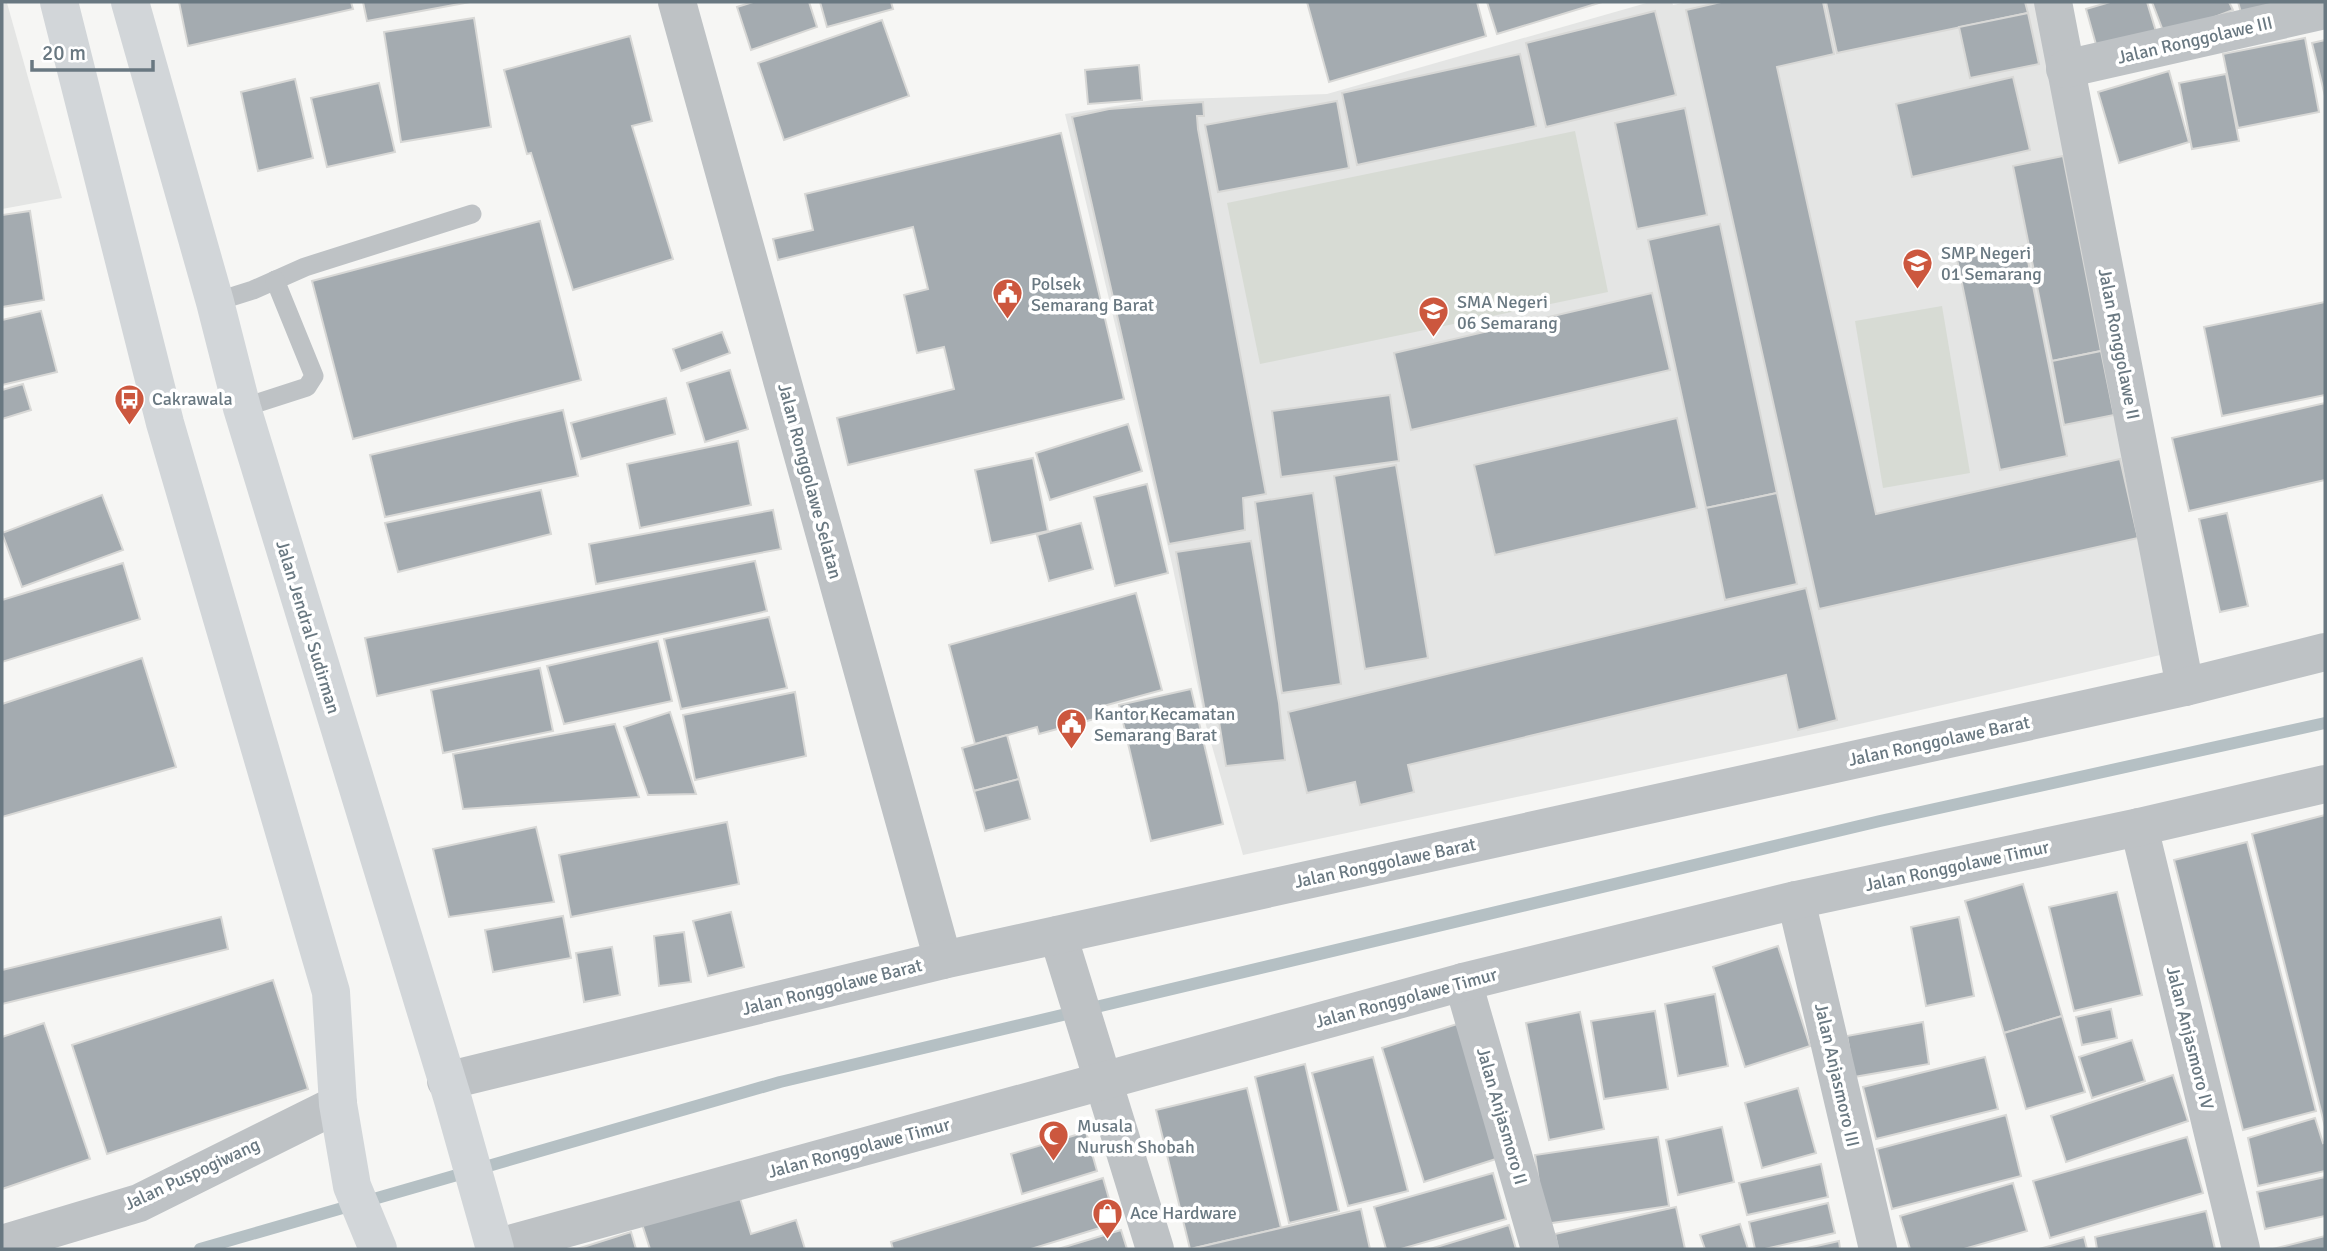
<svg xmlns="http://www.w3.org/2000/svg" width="2327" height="1251" viewBox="0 0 2327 1251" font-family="Signika,sans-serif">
<rect width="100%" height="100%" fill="#f6f6f4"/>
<g fill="#e4e5e4">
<polygon points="1650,2 1672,2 1673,5 1688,2 2038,2 2169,653 1842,728 1243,855 1206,725 1172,564 1065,114 1153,100 1327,94"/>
<polygon points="7,3 62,198 2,209 2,4"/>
</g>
<g fill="#d7dbd4">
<polygon points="1575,131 1608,292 1260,364 1227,203"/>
<polygon points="1942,306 1970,473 1883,488 1855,321"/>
</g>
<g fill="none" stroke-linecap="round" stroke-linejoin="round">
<polyline stroke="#b5c0c4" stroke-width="12" points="200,1249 780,1082 1880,821 2325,723"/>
</g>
<g fill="#a4abb0" stroke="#d8d8d6" stroke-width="2">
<polygon points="179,2 351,2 353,9 188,46"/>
<polygon points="363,2 470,2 367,21"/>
<polygon points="753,2 809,2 817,27 751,50 737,7"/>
<polygon points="820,2 891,2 893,9 827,27"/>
<polygon points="1307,2 1477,2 1486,36 1329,82"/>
<polygon points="1487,2 1602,2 1497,34"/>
<polygon points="1721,2 1823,2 1834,54 1777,67 1876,514 2120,459 2138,538 1819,609 1686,10"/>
<polygon points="1826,2 2025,2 2028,13 1837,53"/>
<polygon points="2110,2 2147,2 2158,38 2099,55 2086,9"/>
<polygon points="2152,2 2229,2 2233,10 2165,36"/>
<polygon points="2238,2 2305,2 2244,23"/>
<polygon points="1655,11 1676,95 1546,127 1526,43"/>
<polygon points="2028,13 2039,64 1970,78 1959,27"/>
<polygon points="474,18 491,127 401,142 384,32"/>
<polygon points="882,20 909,96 784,140 758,63"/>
<polygon points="630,36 652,121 632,126 673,259 573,290 531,153 527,154 504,70"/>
<polygon points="2305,38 2319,112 2238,128 2223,54"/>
<polygon points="2325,40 2325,96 2312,43"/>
<polygon points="1520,54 1536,126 1357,165 1342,93"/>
<polygon points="1139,65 1142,100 1088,104 1085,70"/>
<polygon points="2169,71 2189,142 2119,163 2098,92"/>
<polygon points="2226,74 2239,141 2192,149 2179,83"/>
<polygon points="2013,77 2030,150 1912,177 1896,104"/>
<polygon points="295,79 313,158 258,171 241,92"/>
<polygon points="379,83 395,152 327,167 311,98"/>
<polygon points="1337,101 1349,168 1218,192 1205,125"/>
<polygon points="1203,102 1204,116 1197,116 1198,129 1266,494 1243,498 1245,530 1169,544 1072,117 1109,109"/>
<polygon points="1685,108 1707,215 1637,229 1615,123"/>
<polygon points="1061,133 1124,399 848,465 837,418 954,389 944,347 917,353 904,295 928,289 913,227 778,260 773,239 813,230 805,194"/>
<polygon points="2063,156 2101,351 2052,361 2013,166"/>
<polygon points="30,211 44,300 2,307 2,215"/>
<polygon points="540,221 581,380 353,439 312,281"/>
<polygon points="1720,224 1777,493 1706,508 1648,240"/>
<polygon points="2025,246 2067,456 2000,470 1957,259"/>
<polygon points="1652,293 1670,370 1411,430 1394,353"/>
<polygon points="2325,302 2325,395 2222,416 2204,327"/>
<polygon points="41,311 57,372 2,385 2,320"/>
<polygon points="722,332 730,353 681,371 673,349"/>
<polygon points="2101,351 2114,415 2064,425 2052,361"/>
<polygon points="730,370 748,429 705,442 687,383"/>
<polygon points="23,384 31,410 2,419 2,390"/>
<polygon points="1390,395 1399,461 1281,477 1272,411"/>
<polygon points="666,398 675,434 581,459 571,423"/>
<polygon points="2325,403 2325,480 2189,511 2172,438"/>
<polygon points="563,410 578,476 385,517 370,455"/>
<polygon points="1677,418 1697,508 1495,555 1474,465"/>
<polygon points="1128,424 1142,471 1050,500 1036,453"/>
<polygon points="738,441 751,505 640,528 627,464"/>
<polygon points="1033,458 1048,531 991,543 975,470"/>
<polygon points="1396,465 1428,658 1365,669 1334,476"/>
<polygon points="1147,484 1168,573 1115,586 1094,497"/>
<polygon points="541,490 551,534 398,572 385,523"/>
<polygon points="1313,493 1341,684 1282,693 1255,502"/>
<polygon points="1777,493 1797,584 1725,600 1706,508"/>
<polygon points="102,495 123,550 22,587 2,533"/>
<polygon points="773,510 781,549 596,584 589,544"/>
<polygon points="2227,513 2248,606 2220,612 2199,519"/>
<polygon points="1081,523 1093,569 1049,581 1037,535"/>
<polygon points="1251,541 1279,703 1285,760 1226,766 1218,715 1206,717 1176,552"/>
<polygon points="755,561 767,611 377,696 365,638"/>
<polygon points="123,563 140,619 2,662 2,600"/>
<polygon points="1806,588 1837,720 1798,730 1786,675 1408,765 1414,792 1360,805 1355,782 1307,793 1288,712"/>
<polygon points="1136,593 1162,690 1096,708 1098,718 1039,734 1037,727 975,744 949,645"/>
<polygon points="769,617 787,688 681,709 664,639"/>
<polygon points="658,641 672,701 564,724 547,666"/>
<polygon points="142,658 176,767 2,817 2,704"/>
<polygon points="540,668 553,731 443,753 431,690"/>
<polygon points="1191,689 1223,824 1151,841 1119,705"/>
<polygon points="795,692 806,756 695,780 683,715"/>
<polygon points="670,712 696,794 648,795 624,727"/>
<polygon points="615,724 639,797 463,809 453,754"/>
<polygon points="1007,735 1019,779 974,791 962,748"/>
<polygon points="1019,779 1030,819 985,831 974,791"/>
<polygon points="2325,815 2325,1127 2252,834"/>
<polygon points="727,822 739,884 571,917 559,855"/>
<polygon points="536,827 554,902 449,917 433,849"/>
<polygon points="2247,842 2316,1111 2243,1130 2174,860"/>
<polygon points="2023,884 2062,1016 2004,1033 1965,901"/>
<polygon points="2117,892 2142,995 2074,1011 2049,907"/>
<polygon points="731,912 744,967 708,976 693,921"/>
<polygon points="563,916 571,958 493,972 485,930"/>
<polygon points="221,917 228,949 2,1004 2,970"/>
<polygon points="1959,917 1974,996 1926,1006 1911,927"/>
<polygon points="684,932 691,982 659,986 654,936"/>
<polygon points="1778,946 1810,1046 1745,1067 1713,967"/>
<polygon points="612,947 620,995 584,1002 576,953"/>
<polygon points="273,980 308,1089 107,1154 72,1045"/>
<polygon points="1715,994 1728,1066 1678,1076 1665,1004"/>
<polygon points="2111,1009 2117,1038 2082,1045 2076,1017"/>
<polygon points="1655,1011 1668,1089 1604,1099 1591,1021"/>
<polygon points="1580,1012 1604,1129 1549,1140 1526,1023"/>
<polygon points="2062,1016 2085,1092 2026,1109 2004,1033"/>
<polygon points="1923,1022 1929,1064 1854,1077 1847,1036"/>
<polygon points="44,1023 90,1159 2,1189 2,1037"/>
<polygon points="1457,1024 1499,1158 1424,1182 1382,1048"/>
<polygon points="2132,1040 2145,1081 2092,1098 2079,1057"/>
<polygon points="1373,1057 1408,1191 1348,1206 1312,1073"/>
<polygon points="1985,1057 1998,1109 1876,1139 1863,1087"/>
<polygon points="1305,1064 1339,1211 1289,1223 1255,1077"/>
<polygon points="2173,1075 2188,1121 2066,1162 2051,1116"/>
<polygon points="1247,1088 1281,1228 1190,1249 1156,1110"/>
<polygon points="1798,1088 1816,1153 1762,1168 1745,1103"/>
<polygon points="2006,1115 2021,1176 1892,1209 1877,1149"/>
<polygon points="2315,1118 2323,1143 2325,1142 2325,1171 2258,1186 2248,1138"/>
<polygon points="1722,1127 1734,1182 1678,1195 1666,1140"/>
<polygon points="1086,1132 1097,1171 1022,1194 1011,1154"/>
<polygon points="1658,1137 1669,1206 1545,1224 1535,1155"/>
<polygon points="2187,1137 2203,1193 2050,1238 2033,1181"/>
<polygon points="1821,1164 1828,1197 1747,1215 1739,1183"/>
<polygon points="1493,1173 1506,1219 1401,1249 1386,1249 1374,1207"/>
<polygon points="2325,1177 2325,1216 2265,1229 2257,1192"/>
<polygon points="1103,1178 1116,1223 1031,1249 893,1249 891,1242"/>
<polygon points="2013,1183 2027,1231 1964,1249 1910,1249 1900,1216"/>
<polygon points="739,1195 751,1234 796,1220 805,1249 650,1249 642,1224"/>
<polygon points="1828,1203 1835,1233 1765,1249 1755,1249 1749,1222"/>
<polygon points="1676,1207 1685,1249 1558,1249 1555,1234"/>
<polygon points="1361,1209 1370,1249 1195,1249 1195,1248"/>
<polygon points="2206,1211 2215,1249 2097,1249 2095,1237"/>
<polygon points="1740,1224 1748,1249 1705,1249 1700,1235"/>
<polygon points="1509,1225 1516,1249 1430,1249"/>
<polygon points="1121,1230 1127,1249 1058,1249"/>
<polygon points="631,1232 636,1249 577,1249"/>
<polygon points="2325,1236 2325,1249 2273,1249"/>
<polygon points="2084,1237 2087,1249 2039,1249"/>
<polygon points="1839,1241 1840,1249 1803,1249"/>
</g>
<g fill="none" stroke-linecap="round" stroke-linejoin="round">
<g stroke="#bec2c5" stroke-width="19">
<polyline points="215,302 253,290 305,267 472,214"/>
<polyline points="242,408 307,387 314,376 275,280"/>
</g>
<g stroke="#bec2c5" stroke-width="38">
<polyline points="677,2 943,960"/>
<polyline points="2053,2 2185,687"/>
<polyline points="2065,69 2325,10"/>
<polyline points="2139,827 2241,1249"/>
<polyline points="1796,900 1878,1249"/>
<polyline points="1058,935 1155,1249"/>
<polyline points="1463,982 1540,1249"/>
<polyline points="446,1081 943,960 2185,687 2325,652"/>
<polyline points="2,1244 139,1203 338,1104"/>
<polyline points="495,1248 1463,982 1796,900 2139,827 2325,784"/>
</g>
<g stroke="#d2d6d9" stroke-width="38">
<polyline points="59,2 165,423 331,992 338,1104 352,1186 378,1249"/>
<polyline points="130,2 215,302 242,408 453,1100 495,1249"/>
</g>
</g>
<defs>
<symbol id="school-pin" viewBox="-11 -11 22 30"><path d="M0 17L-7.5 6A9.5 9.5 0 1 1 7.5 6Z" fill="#cc573e" stroke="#fff"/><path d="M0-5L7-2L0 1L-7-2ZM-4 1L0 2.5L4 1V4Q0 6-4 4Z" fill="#fff"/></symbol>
<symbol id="civic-pin" viewBox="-11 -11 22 30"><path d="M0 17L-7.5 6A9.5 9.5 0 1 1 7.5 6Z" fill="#cc573e" stroke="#fff"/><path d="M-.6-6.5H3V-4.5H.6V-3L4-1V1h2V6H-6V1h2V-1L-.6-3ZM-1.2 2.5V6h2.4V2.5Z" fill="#fff"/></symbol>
<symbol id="bus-pin" viewBox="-11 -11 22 30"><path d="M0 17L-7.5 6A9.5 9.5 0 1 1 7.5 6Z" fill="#cc573e" stroke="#fff"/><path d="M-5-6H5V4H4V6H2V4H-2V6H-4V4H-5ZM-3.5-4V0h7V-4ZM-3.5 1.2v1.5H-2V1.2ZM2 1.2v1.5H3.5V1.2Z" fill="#fff"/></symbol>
<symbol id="mosque-pin" viewBox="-11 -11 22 30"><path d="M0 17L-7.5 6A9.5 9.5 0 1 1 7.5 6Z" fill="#cc573e" stroke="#fff"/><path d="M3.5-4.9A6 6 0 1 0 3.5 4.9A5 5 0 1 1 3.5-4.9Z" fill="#fff"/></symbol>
<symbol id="shop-pin" viewBox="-11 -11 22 30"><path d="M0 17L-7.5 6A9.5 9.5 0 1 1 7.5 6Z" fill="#cc573e" stroke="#fff"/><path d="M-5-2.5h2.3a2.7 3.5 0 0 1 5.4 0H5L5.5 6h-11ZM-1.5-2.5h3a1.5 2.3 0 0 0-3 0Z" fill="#fff"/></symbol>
</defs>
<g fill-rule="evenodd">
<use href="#school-pin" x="1900" y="246" width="35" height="47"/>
<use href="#civic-pin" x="990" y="276" width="35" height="47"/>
<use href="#school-pin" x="1416" y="294" width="35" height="47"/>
<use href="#bus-pin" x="112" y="382" width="35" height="47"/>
<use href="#civic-pin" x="1054" y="706" width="35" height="47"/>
<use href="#mosque-pin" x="1036" y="1118" width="35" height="47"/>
<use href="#shop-pin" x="1090" y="1196" width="35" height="47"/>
</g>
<g text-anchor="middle" stroke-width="7" stroke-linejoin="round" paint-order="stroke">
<g font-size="18" fill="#697881" stroke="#fff">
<text transform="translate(2195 40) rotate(-13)" y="6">Jalan Ronggolawe III</text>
<text transform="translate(2119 344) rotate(79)" y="6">Jalan Ronggolawe II</text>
<text transform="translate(810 481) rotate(75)" y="6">Jalan Ronggolawe Selatan</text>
<text transform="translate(308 627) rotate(73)" y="6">Jalan Jendral Sudirman</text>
<text transform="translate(1939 741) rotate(-12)" y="6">Jalan Ronggolawe Barat</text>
<text transform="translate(1385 863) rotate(-12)" y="6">Jalan Ronggolawe Barat</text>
<text transform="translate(1957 866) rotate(-12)" y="6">Jalan Ronggolawe Timur</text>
<text transform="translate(832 987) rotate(-14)" y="6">Jalan Ronggolawe Barat</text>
<text transform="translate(1406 998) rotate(-15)" y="6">Jalan Ronggolawe Timur</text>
<text transform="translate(2190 1038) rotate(76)" y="6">Jalan Anjasmoro IV</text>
<text transform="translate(1837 1075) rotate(77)" y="6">Jalan Anjasmoro III</text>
<text transform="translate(1502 1116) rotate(74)" y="6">Jalan Anjasmoro II</text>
<text transform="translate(859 1148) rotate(-15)" y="6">Jalan Ronggolawe Timur</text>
<text transform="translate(192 1174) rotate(-25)" y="6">Jalan Puspogiwang</text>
</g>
<g font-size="18" fill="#697881" stroke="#fff" text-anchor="start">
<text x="1941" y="259">SMP Negeri<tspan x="1941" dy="21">01 Semarang</tspan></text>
<text x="1031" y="290">Polsek<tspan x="1031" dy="21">Semarang Barat</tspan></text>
<text x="1457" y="308">SMA Negeri<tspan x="1457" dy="21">06 Semarang</tspan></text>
<text x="152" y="405">Cakrawala</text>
<text x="1094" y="720">Kantor Kecamatan<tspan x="1094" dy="21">Semarang Barat</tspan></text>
<text x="1077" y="1132">Musala<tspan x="1077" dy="21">Nurush Shobah</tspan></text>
<text x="1130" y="1219">Ace Hardware</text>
</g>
</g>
<rect width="2327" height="1251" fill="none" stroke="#697881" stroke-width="7"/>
<path d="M32 60v10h121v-10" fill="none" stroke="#697881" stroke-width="3.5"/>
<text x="42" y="60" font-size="21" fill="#697881" stroke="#ffffff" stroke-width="5" paint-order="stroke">20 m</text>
</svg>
